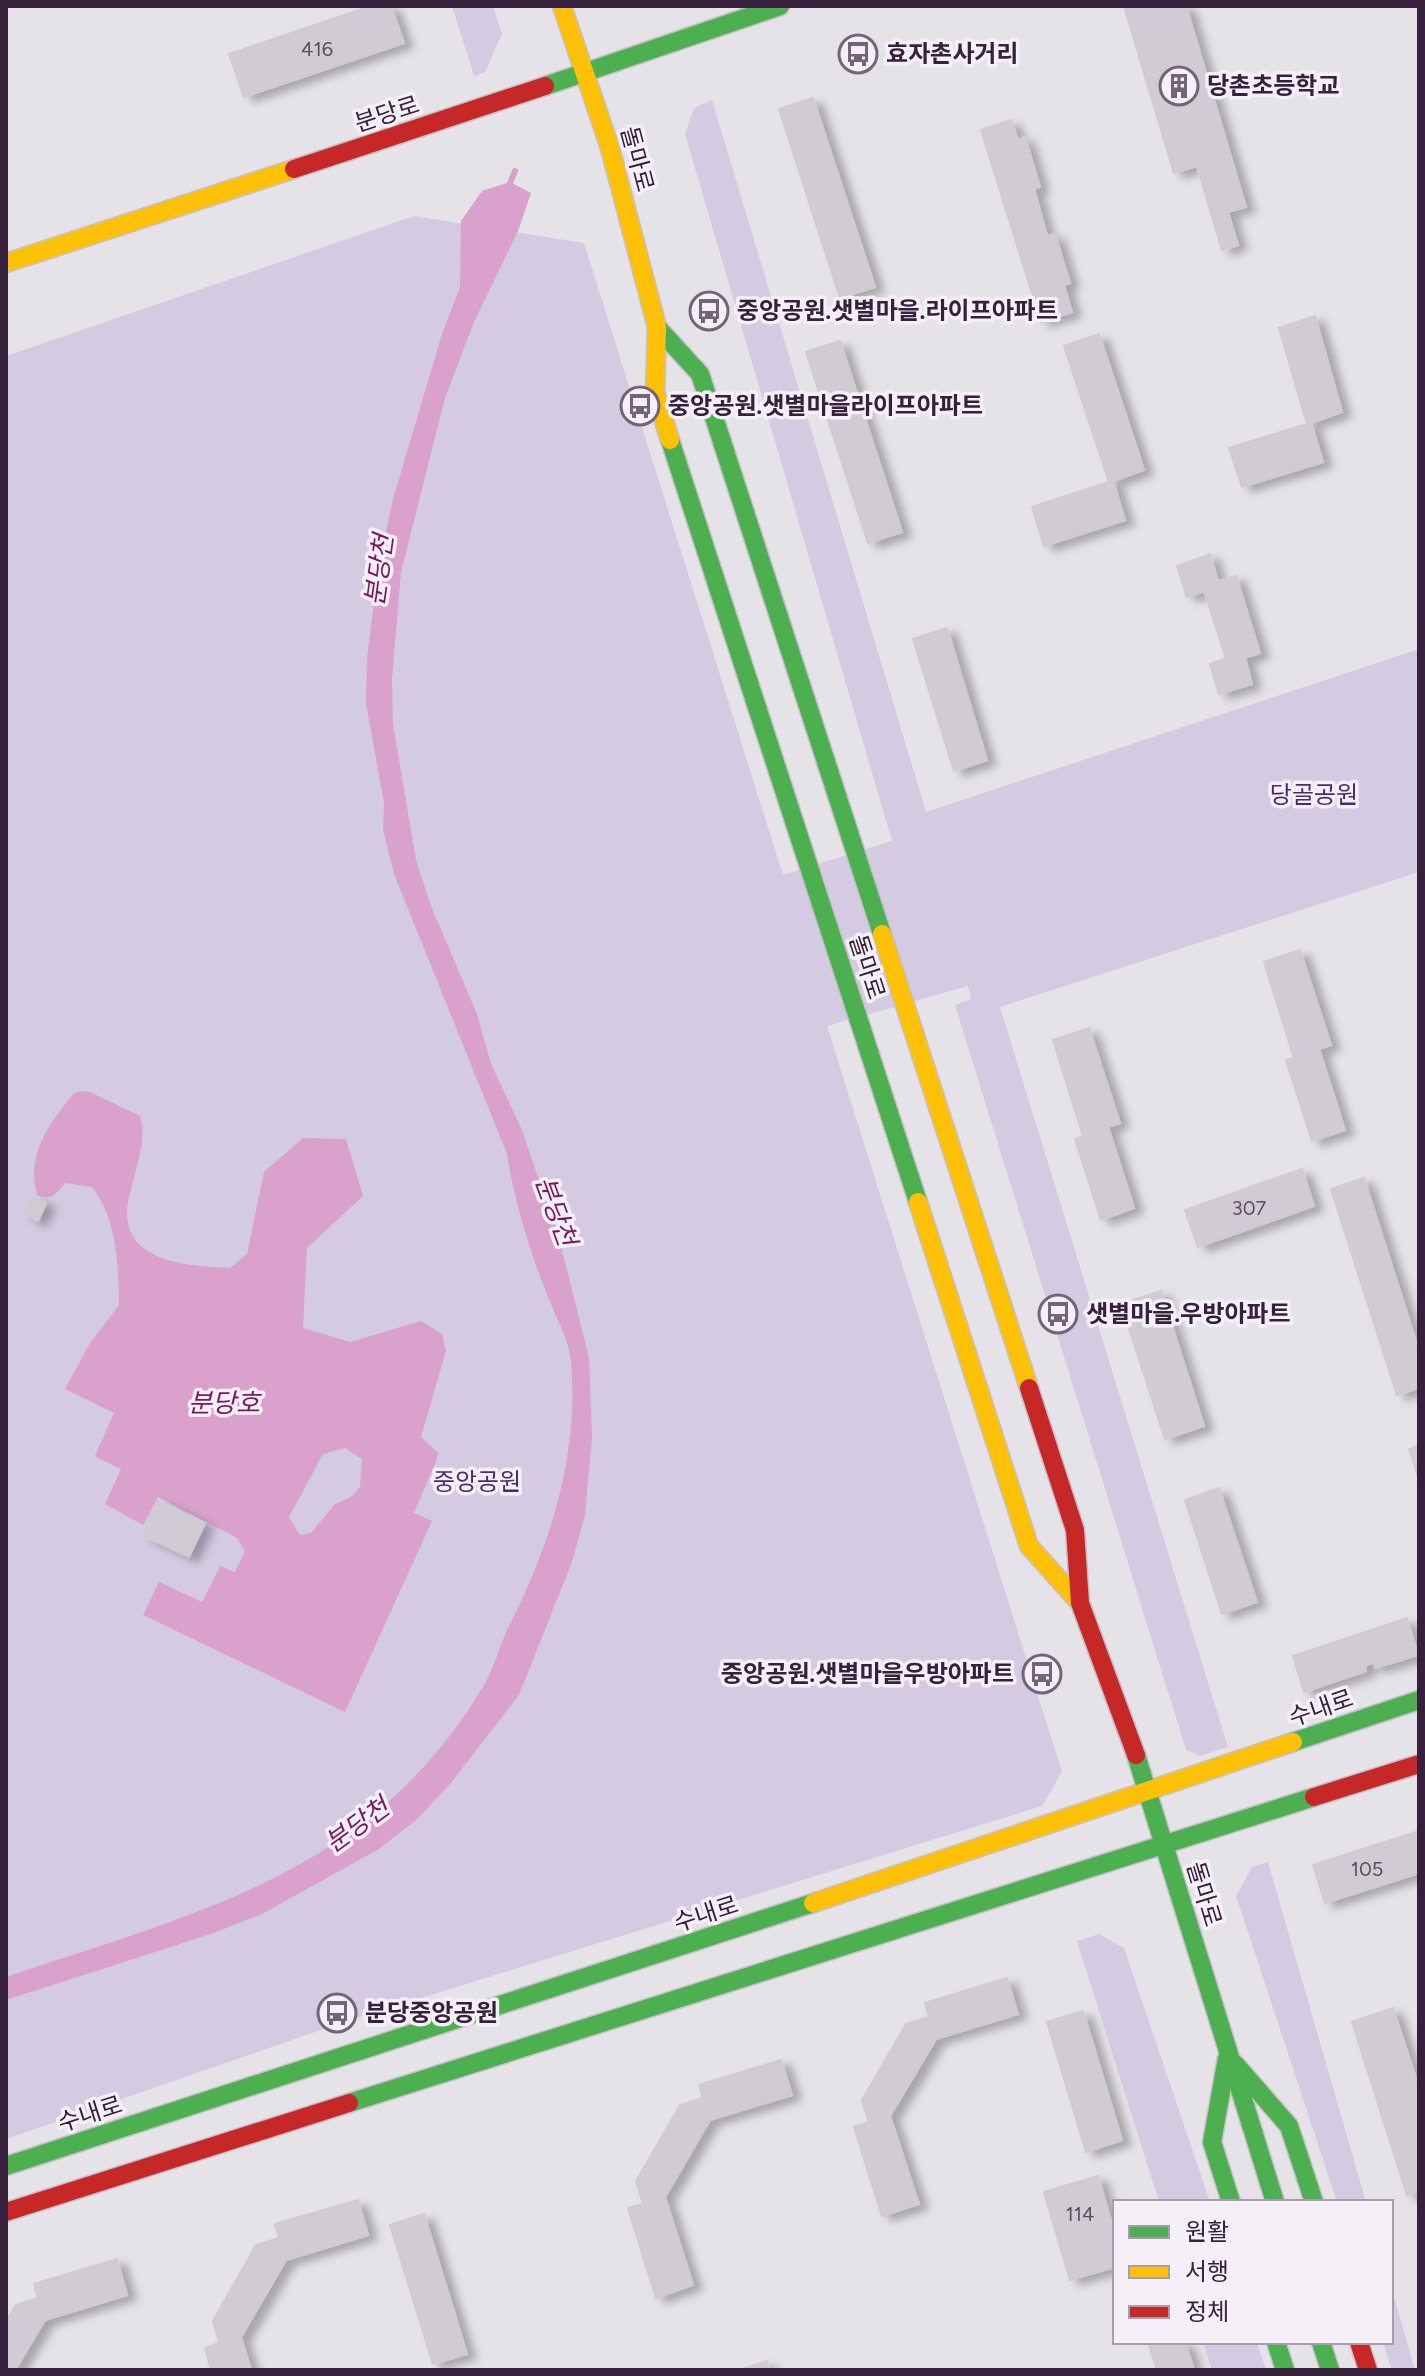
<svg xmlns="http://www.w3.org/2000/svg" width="1425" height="2376" viewBox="0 0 1425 2376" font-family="Figtree,'Noto Sans KR',sans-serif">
<defs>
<filter id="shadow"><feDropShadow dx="9" dy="5" stdDeviation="4" flood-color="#0004"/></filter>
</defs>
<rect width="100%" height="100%" fill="#e6e3e8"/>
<g fill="#d4cbe2">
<polygon points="452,6 493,6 502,34 485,72 474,76"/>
<polygon points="712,100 926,812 1419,649 1419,872 1000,1007 1228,1747 1200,1756 1186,1750 955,1005 971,999 968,986 827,1026 1062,1772 1042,1806 353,2019 6,2139 6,356 414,216 584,243 783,875 892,841 685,134 694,108"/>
<polygon points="1268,1862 1366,2202 1337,2202 1236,1896 1252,1867"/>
<polygon points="1099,1934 1124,1948 1210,2202 1159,2202 1077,1941"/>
<polygon points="1391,2287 1415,2370 1392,2370 1383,2342 1391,2342"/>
<polygon points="1203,2342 1257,2342 1266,2370 1212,2370"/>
</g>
<g fill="#d9a1cb" fill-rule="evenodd">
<path d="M510,182l21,11 -13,38 -44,91 -29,76 -44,174 -9,107 1,45 23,136 15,46 46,108 14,50 31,66 38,112 29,116 3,80 -7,77 -13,47 -53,133 -69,89 -33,35 -38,30 -117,65 -51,20 -205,66v-23c192,-65 366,-103 478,-292 11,-18 16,-42 26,-61 41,-81 69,-170 61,-262 -2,-24 -14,-41 -22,-63 -18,-43 -35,-99 -42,-145l-113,-280 -11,-44 1,-27 -18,-100 1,-44 11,-89 15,-71 49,-165 18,-47 1,-66 21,-30z"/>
<path d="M80,1091l10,1 50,24c5,19 1,35 -4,54 -3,14 -9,29 -9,43 0,51 66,53 103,55l17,-14 17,-82 39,-34 43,1 17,57 -56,52 -4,80 47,14 71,-21 21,13 4,17 -25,86 17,16 -1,6 -23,54 18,8 -87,191 -202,-97 16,-33 43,20 18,-36 15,6 10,-21 -8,-13 -79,-41 -15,28 -38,-21 16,-35 -26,-13 19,-43 -49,-24 25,-46 29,-38c-1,-42 -1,-83 -27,-118l-27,-4c-9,11 -13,18 -28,12 -11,-41 12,-71 37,-102zM345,1448l17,11 -2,28 -9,10 -17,8 -23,28 -11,2 -11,-18 34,-63z"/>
</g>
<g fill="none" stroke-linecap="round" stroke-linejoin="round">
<polyline stroke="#d9a1cb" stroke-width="6" points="509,186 515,171"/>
</g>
<g fill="#d1ccd3" stroke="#cfcbd1" stroke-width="2" filter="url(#shadow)">
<polygon points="371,6 391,6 404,43 244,97 229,54"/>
<polygon points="1124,6 1186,6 1246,207 1228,212 1238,245 1222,250 1197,166 1174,173"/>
<polygon points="813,98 875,287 840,298 779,109"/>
<polygon points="1011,120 1018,140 1025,137 1040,187 1034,189 1047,236 1055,234 1070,283 1064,285 1072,312 1041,322 981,130"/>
<polygon points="1315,316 1342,412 1311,423 1323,462 1242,487 1229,448 1307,424 1279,328"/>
<polygon points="1099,334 1144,470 1113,481 1125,520 1044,546 1032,507 1109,482 1064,346"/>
<polygon points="840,341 902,532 868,543 806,352"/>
<polygon points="1210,554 1218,581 1236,576 1260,653 1245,658 1252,684 1219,694 1210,664 1226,658 1204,591 1187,597 1177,566"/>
<polygon points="947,628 987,760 954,771 913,639"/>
<polygon points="1300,950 1331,1045 1319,1049 1345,1130 1312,1141 1286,1060 1294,1058 1264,962"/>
<polygon points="1089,1028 1120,1123 1108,1127 1134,1208 1101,1220 1075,1139 1083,1136 1053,1040"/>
<polygon points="1302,1169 1314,1206 1198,1247 1185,1210"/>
<polygon points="1364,1178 1419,1351 1419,1388 1397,1395 1331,1189"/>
<polygon points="32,1197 46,1203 38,1221 24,1214"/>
<polygon points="1161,1291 1204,1426 1165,1439 1121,1304"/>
<polygon points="1419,1445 1419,1479 1409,1449"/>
<polygon points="1219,1488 1257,1602 1222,1614 1185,1500"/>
<polygon points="158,1501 205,1523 189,1557 142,1535"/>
<polygon points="1407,1618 1418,1655 1375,1668 1374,1663 1365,1665 1366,1671 1304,1692 1293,1656"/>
<polygon points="1419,1831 1419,1873 1325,1903 1313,1865"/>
<polygon points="1007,1978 1018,2014 936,2039 890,2116 919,2204 882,2216 854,2127 869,2122 862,2100 906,2024 929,2017 925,2003"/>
<polygon points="1393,2008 1419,2088 1419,2191 1407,2195 1352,2022"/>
<polygon points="1083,2011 1122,2140 1086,2152 1047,2022"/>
<polygon points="781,2060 792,2095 710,2120 665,2197 693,2285 656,2298 628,2208 643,2204 636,2181 680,2105 703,2098 699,2085"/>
<polygon points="1098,2176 1115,2235 1115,2267 1070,2280 1044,2192"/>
<polygon points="358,2200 368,2235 286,2260 241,2337 251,2370 211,2370 205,2348 219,2343 213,2321 256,2245 279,2238 275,2224"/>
<polygon points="424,2214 467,2354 433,2364 390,2225"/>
<polygon points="117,2259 127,2295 45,2320 15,2370 6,2370 6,2321 16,2305 38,2298 34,2284"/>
<polygon points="1148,2342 1185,2342 1194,2370 1157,2370"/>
<polygon points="767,2361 769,2370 740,2370"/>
</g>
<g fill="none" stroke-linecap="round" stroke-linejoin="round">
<defs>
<g id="fast">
<polyline points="545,86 780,6"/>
<polyline points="657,327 700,374 882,934"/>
<polyline points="670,440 918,1202"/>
<polyline points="1293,1742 1419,1700"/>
<polyline points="1136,1755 1275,2202"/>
<polyline points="1227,2058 1212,2142 1231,2202"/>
<polyline points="1235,2064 1289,2126 1314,2202"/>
<polyline points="349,2103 1314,1797"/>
<polyline points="6,2166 813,1903"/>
<polyline points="1276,2342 1285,2370"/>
<polyline points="1321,2342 1330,2370"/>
</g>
<g id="slow">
<polyline points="562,6 610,148 657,327 655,392 670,440"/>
<polyline points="6,263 294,169"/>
<polyline points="882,934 1029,1388"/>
<polyline points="918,1202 1029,1546 1080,1603"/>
<polyline points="813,1903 1293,1742"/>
</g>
<g id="jam">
<polyline points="294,169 545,86"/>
<polyline points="1029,1388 1075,1530 1080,1603 1136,1755"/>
<polyline points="1314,1797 1419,1764"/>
<polyline points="6,2212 349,2103"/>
<polyline points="1359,2342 1368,2370"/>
</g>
</defs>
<use href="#fast" stroke="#c6bfc8" stroke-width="21"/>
<use href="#slow" stroke="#c6bfc8" stroke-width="21"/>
<use href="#jam" stroke="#c6bfc8" stroke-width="21"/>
<use href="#fast" stroke="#4caf50" stroke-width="18"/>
<use href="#slow" stroke="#ffc107" stroke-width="18"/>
<use href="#jam" stroke="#c62828" stroke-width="18"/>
</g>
<defs>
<symbol id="bus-ring" viewBox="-11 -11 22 22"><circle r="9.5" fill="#f5f0f8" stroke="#746478" stroke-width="1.5"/><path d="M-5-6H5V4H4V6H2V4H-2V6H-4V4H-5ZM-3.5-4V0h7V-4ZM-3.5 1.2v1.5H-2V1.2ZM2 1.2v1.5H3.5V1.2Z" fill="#746478"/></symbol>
<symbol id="building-ring" viewBox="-11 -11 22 22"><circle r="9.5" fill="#f5f0f8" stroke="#746478" stroke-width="1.5"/><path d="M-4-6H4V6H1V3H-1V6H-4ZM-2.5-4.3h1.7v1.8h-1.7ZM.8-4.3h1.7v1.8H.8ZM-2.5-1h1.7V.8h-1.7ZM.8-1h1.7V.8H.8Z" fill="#746478"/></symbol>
</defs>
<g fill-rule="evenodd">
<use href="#bus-ring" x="836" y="32" width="44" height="44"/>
<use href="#building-ring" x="1157" y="64" width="44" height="44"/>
<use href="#bus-ring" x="687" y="289" width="44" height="44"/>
<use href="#bus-ring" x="618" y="384" width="44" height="44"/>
<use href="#bus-ring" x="1036" y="1292" width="44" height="44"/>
<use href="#bus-ring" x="1020" y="1652" width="44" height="44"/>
<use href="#bus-ring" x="315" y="1991" width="44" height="44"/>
</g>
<g text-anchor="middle" stroke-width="7" stroke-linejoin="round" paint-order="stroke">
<g font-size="20" fill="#5e4c62">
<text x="317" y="56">416</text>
<text x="1249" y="1215">307</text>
<text x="1367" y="1876">105</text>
<text x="1080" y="2221">114</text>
</g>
<g font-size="24" font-weight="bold" fill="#37203c" stroke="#f5f0f8" text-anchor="start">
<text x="886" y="62">효자촌사거리</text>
<text x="1207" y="94">당촌초등학교</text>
<text x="737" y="319">중앙공원.샛별마을.라이프아파트</text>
<text x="668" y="414">중앙공원.샛별마을라이프아파트</text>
<text x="1086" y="1322">샛별마을.우방아파트</text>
<text x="1014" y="1682" text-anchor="end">중앙공원.샛별마을우방아파트</text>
<text x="365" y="2021">분당중앙공원</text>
</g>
<g font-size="24" fill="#37203c" stroke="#f5f0f8">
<text transform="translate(387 114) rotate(-18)" y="8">분당로</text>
<text transform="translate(637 159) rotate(75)" y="8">돌마로</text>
<text transform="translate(867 967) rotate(72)" y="8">돌마로</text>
<text transform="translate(1321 1708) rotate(-19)" y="8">수내로</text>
<text transform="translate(1204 1894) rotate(73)" y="8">돌마로</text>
<text transform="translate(706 1914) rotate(-18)" y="8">수내로</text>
<text transform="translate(90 2114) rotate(-18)" y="8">수내로</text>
</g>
<g font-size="24" fill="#4d2974" stroke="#f5f0f8">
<text x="1314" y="803">당골공원</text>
<text x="477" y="1490">중앙공원</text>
</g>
<g font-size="26" font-style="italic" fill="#7a1860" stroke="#f5f0f8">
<text transform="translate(379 570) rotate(-82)" y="9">분당천</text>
<text transform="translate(556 1211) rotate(70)" y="9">분당천</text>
<text x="224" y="1412">분당호</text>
<text transform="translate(357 1825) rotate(-36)" y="9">분당천</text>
</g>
</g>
<rect width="1425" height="2376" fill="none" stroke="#37203c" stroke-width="16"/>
<rect x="1113" y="2200" width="280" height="144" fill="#f5f0f8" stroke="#a99dad" stroke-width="2"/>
<rect x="1129" y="2226" width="40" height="12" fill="#4caf50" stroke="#a99dad" stroke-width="2"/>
<text x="1185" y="2240" font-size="24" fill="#37203c">원활</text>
<rect x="1129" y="2266" width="40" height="12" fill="#ffc107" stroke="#a99dad" stroke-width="2"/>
<text x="1185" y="2280" font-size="24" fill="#37203c">서행</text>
<rect x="1129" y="2306" width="40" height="12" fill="#c62828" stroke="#a99dad" stroke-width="2"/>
<text x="1185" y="2320" font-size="24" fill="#37203c">정체</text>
</svg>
